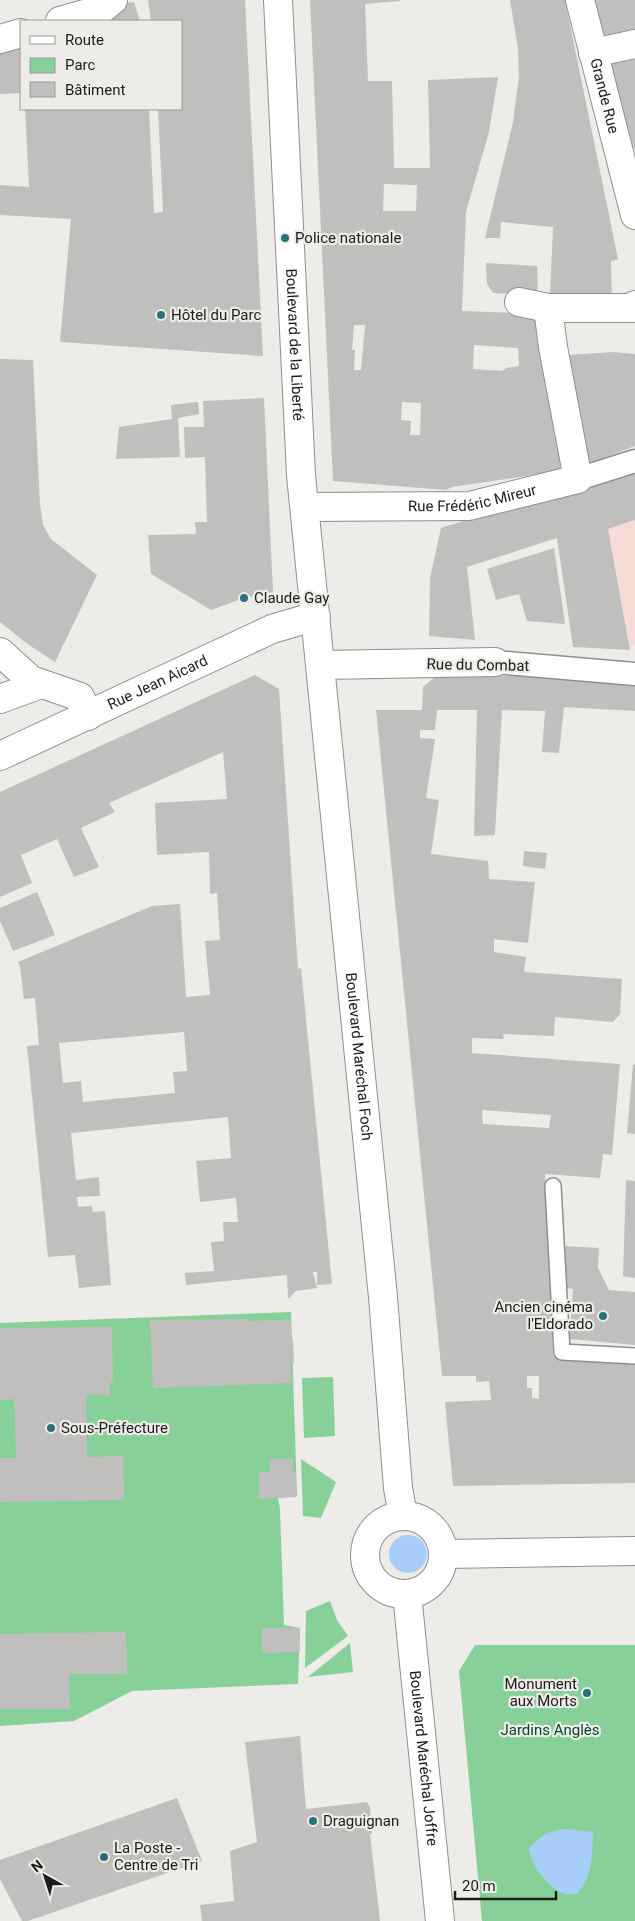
<svg xmlns="http://www.w3.org/2000/svg" width="635" height="1921" viewBox="0 0 635 1921" font-family="Roboto,sans-serif">
<rect width="100%" height="100%" fill="#eeece9"/>
<polygon fill="#f6dbd6" points="635,520 635,646 630,646 608,529"/>
<g fill="#88d09a">
<polygon points="291,1312 297,1496 278,1498 280,1509 284,1625 300,1628 298,1684 132,1691 74,1721 0,1726 0,1323"/>
<polygon points="333,1377 335,1436 304,1438 302,1378"/>
<polygon points="301,1459 336,1482 321,1518 303,1516"/>
<polygon points="330,1601 337,1620 348,1636 305,1668 306,1611"/>
<polygon points="350,1643 353,1672 308,1677"/>
<polygon points="475,1645 635,1645 635,1921 482,1921 459,1671"/>
</g>
<g fill="#a8cdf9">
<circle cx="408" cy="1554" r="19"/>
<path d="M566,1829l27,3c-1,23 0,44 -16,62 -3,0 -9,1 -12,0 -16,-5 -35,-30 -36,-46 14,-13 18,-17 37,-19z"/>
</g>
<g fill="#c1bfbd" fill-rule="evenodd">
<polygon points="148,0 245,0 263,356 60,342 71,219 0,215 0,185 29,187 25,109 149,109 154,213 163,212 158,109 181,109 181,21 151,21"/>
<path d="M310,0h90v1l-35,3 3,77h24l2,87h36l-2,-88 70,-3 -9,55 -23,80 -4,99 77,3 22,157 -109,16 -6,3 -113,-9zM384,184l33,1 -1,26h-33zM354,325h11l-4,45h-7l1,-20h-3zM474,345l44,3 1,18 -13,2 -4,3 -29,-2zM402,402l19,1 -1,32h-10l1,-14 -10,-1z"/>
<polygon points="510,0 565,0 618,259 611,261 612,299 550,296 553,227 501,222 500,238 485,238 513,122 519,76 518,49"/>
<polygon points="590,0 635,0 635,33 599,40"/>
<polygon points="134,2 140,21 75,21 119,4"/>
<polygon points="21,49 21,93 0,94 0,50"/>
<polygon points="635,51 635,151 621,114 605,59"/>
<polygon points="486,263 537,266 538,295 493,293 487,284"/>
<polygon points="613,352 635,354 635,446 590,463 576,417 568,355"/>
<polygon points="0,359 33,360 40,505 43,525 51,539 97,575 55,662 29,645 0,622"/>
<polygon points="264,398 273,592 244,598 211,610 151,574 148,535 196,534 195,522 207,522 205,457 185,458 184,427 204,427 203,401"/>
<polygon points="198,402 199,414 178,418 180,457 116,459 119,427 172,419 171,405"/>
<polygon points="635,468 635,520 608,529 630,650 573,647 557,538 467,567 475,640 429,636 430,578 441,528"/>
<polygon points="554,548 565,624 527,621 519,594 496,600 487,569"/>
<path d="M255,675l24,14 19,280 3,-1 31,316 -15,1v-13h-4l4,16 -21,3 -8,8 -1,-24 -101,10 -1,-12 29,-2 -3,-29 13,-1 -1,-19h15l-2,-24 -36,4 -4,-41 35,-3 -3,-41 -157,16 5,47 23,-3 1,19 -23,1 1,10 14,-1 1,6 12,-1 6,74 -32,3 -4,-33 -27,2 -21,-211 12,-1 -4,-47 -11,1 -4,-32 -2,-5 134,-56 28,-2 6,93 24,-2 -5,-54 15,-1 -3,-47 -7,1 -1,-42 -52,3 -2,-52 72,-4 -4,-47 -114,51 6,9 -34,16 18,39 -25,10 -17,-38 -36,16 11,28 -32,14v-105zM184,1032l3,39 -14,1 2,21 -92,9 -2,-21 -18,2 -4,-40z"/>
<path d="M567,675l68,3v33l-71,-4 -5,46 -17,-1 3,-41 -43,-1 -7,125 -21,1 3,-126h-40l-2,20h-15v8l15,1 -9,59 13,2 -8,54 57,7 1,18 46,3 -7,61 -34,-4v13l32,5 -2,15 98,7 -2,35 -7,8 -58,-5 -1,18 -1,1 -50,-2 1,5 -32,-1v15l148,11 -8,91 -9,-1 -3,24 -55,-4 8,182 82,1v126l-182,3 -8,-84 46,-2 -2,-19 -13,1v-6h-34l-66,-666h46l1,-23 12,-10zM482,1110l69,5 -2,13 -66,-4zM527,1376h12v23l-7,-1v-10h-5z"/>
<polygon points="524,851 547,853 545,869 523,866"/>
<polygon points="37,892 55,935 13,951 0,921 0,908"/>
<polygon points="633,1064 635,1065 635,1134 627,1133"/>
<polygon points="626,1180 635,1181 635,1278 623,1276"/>
<polygon points="564,1246 599,1248 598,1268 609,1290 635,1292 635,1345 569,1339 573,1289 567,1288 561,1278"/>
<polygon points="247,1319 247,1321 291,1320 291,1339 293,1339 294,1363 290,1364 292,1383 153,1388 150,1320"/>
<polygon points="112,1327 113,1382 110,1382 110,1396 86,1394 87,1457 123,1456 124,1500 0,1502 0,1458 16,1458 14,1399 0,1400 0,1328"/>
<polygon points="270,1459 293,1459 293,1472 296,1472 296,1497 259,1499 259,1472 270,1472"/>
<polygon points="262,1628 299,1628 300,1652 262,1653"/>
<polygon points="126,1632 127,1674 69,1674 70,1709 0,1709 0,1634"/>
<polygon points="300,1736 306,1809 367,1802 370,1808 372,1834 370,1834 380,1921 202,1921 200,1905 234,1901 230,1851 257,1842 245,1742"/>
<polygon points="177,1798 202,1861 28,1921 22,1921 0,1879 0,1860"/>
</g>
<g fill="none" stroke-linecap="round" stroke-linejoin="round">
<defs>
<polyline id="service" points="553,1186 562,1352 635,1356"/>
<g id="pedestrian">
<polyline points="578,479 635,461"/>
<polyline points="495,662 635,674"/>
</g>
<g id="minor">
<path id="s1" d="M580,0l55,215"/>
<polyline points="60,21 102,9 113,0"/>
<polyline points="0,39 21,33"/>
<polyline points="593,53 635,44"/>
<polyline points="519,302 548,308 634,308 635,305"/>
<path id="s2" d="M305,507l164,-1 109,-27 -25,-132 -5,-39"/>
<polyline points="0,652 31,680 80,697 88,716"/>
<polyline points="321,665 495,662"/>
<polyline points="0,699 41,684"/>
</g>
<g id="tertiary">
<path id="s3" d="M0,756l272,-127 44,-13"/>
</g>
<g id="secondary">
<path id="s4" d="M407,1594l33,327"/>
</g>
<g id="primary">
<path id="s5" d="M278,0l23,475 82,822 15,191 5,28"/>
<circle cx="404" cy="1555" r="39"/>
<polyline points="444,1554 635,1551"/>
</g>
</defs>
<use href="#service" stroke="#918f8d" stroke-width="18"/>
<use href="#pedestrian" stroke="#918f8d" stroke-width="25"/>
<use href="#minor" stroke="#918f8d" stroke-width="30"/>
<use href="#tertiary" stroke="#918f8d" stroke-width="30"/>
<use href="#secondary" stroke="#918f8d" stroke-width="30"/>
<use href="#primary" stroke="#918f8d" stroke-width="30"/>
<use href="#service" stroke="#fff" stroke-width="15"/>
<use href="#pedestrian" stroke="#fff" stroke-width="22"/>
<use href="#minor" stroke="#fff" stroke-width="28"/>
<use href="#tertiary" stroke="#fff" stroke-width="28"/>
<use href="#secondary" stroke="#fff" stroke-width="28"/>
<use href="#primary" stroke="#fff" stroke-width="28"/>
</g>
<g fill="#28717a" stroke="#eeece9" stroke-width="2">
<circle cx="285" cy="238" r="5"/>
<circle cx="161" cy="315" r="5"/>
<circle cx="244" cy="598" r="5"/>
<circle cx="603" cy="1316" r="5"/>
<circle cx="51" cy="1428" r="5"/>
<circle cx="587" cy="1693" r="5"/>
<circle cx="313" cy="1821" r="5"/>
<circle cx="104" cy="1857" r="5"/>
</g>
<g text-anchor="middle" stroke-width="4.5" stroke-linejoin="round" paint-order="stroke">
<g font-size="15" fill="#1c1c1b" stroke="#eeece9">
<text dy="5" stroke="none"><textPath href="#s1" startOffset="99">Grande Rue</textPath></text>
<text dy="5" stroke="none"><textPath href="#s5" startOffset="345">Boulevard de la Liberté</textPath></text>
<text dy="5" stroke="none"><textPath href="#s2" startOffset="168">Rue Frédéric Mireur</textPath></text>
<text transform="translate(478 665) rotate(1)" y="5">Rue du Combat</text>
<text dy="5" stroke="none"><textPath href="#s3" startOffset="174">Rue Jean Aicard</textPath></text>
<text dy="5" stroke="none"><textPath href="#s5" startOffset="1060">Boulevard Maréchal Foch</textPath></text>
<text dy="5" stroke="none"><textPath href="#s4" startOffset="165">Boulevard Maréchal Joffre</textPath></text>
</g>
<g font-size="15" fill="#1c1c1b" stroke="#eeece9" text-anchor="start">
<text x="295" y="243">Police nationale</text>
<text x="171" y="320">Hôtel du Parc</text>
<text x="254" y="603">Claude Gay</text>
<text x="593" y="1312" text-anchor="end">Ancien cinéma<tspan x="593" dy="17">l'Eldorado</tspan></text>
<text x="61" y="1433">Sous-Préfecture</text>
<text x="577" y="1689" text-anchor="end">Monument<tspan x="577" dy="17">aux Morts</tspan></text>
<text x="323" y="1826">Draguignan</text>
<text x="114" y="1853">La Poste -<tspan x="114" dy="17">Centre de Tri</tspan></text>
</g>
<g font-size="15" fill="#044921" stroke="#eeece9">
<text x="550" y="1735">Jardins Anglès</text>
</g>
</g>
<rect x="20" y="20" width="162" height="90" fill="#eeece9" stroke="#9a9997"/>
<rect x="30" y="36" width="25" height="8" fill="#ffffff" stroke="#9a9997"/>
<text x="65" y="45" font-size="15" fill="#1c1c1b">Route</text>
<rect x="30" y="58" width="25" height="15" fill="#88d09a" stroke="#9a9997"/>
<text x="65" y="70" font-size="15" fill="#1c1c1b">Parc</text>
<rect x="30" y="82" width="25" height="15" fill="#c1bfbd" stroke="#9a9997"/>
<text x="65" y="95" font-size="15" fill="#1c1c1b">Bâtiment</text>
<g transform="translate(45 1876) rotate(321)" stroke="#eeece9" stroke-width="4" paint-order="stroke">
<path d="M0-4L9 19L0 12L-9 19Z" fill="#1c1c1b"/>
<text y="-8" font-size="14" font-weight="bold" text-anchor="middle" fill="#1c1c1b">N</text>
</g>
<path d="M455 1891v8h101v-8" fill="none" stroke="#1c1c1b" stroke-width="2.5"/>
<text x="462" y="1891" font-size="15" fill="#1c1c1b" stroke="#eeece9" stroke-width="4" paint-order="stroke">20 m</text>
</svg>
